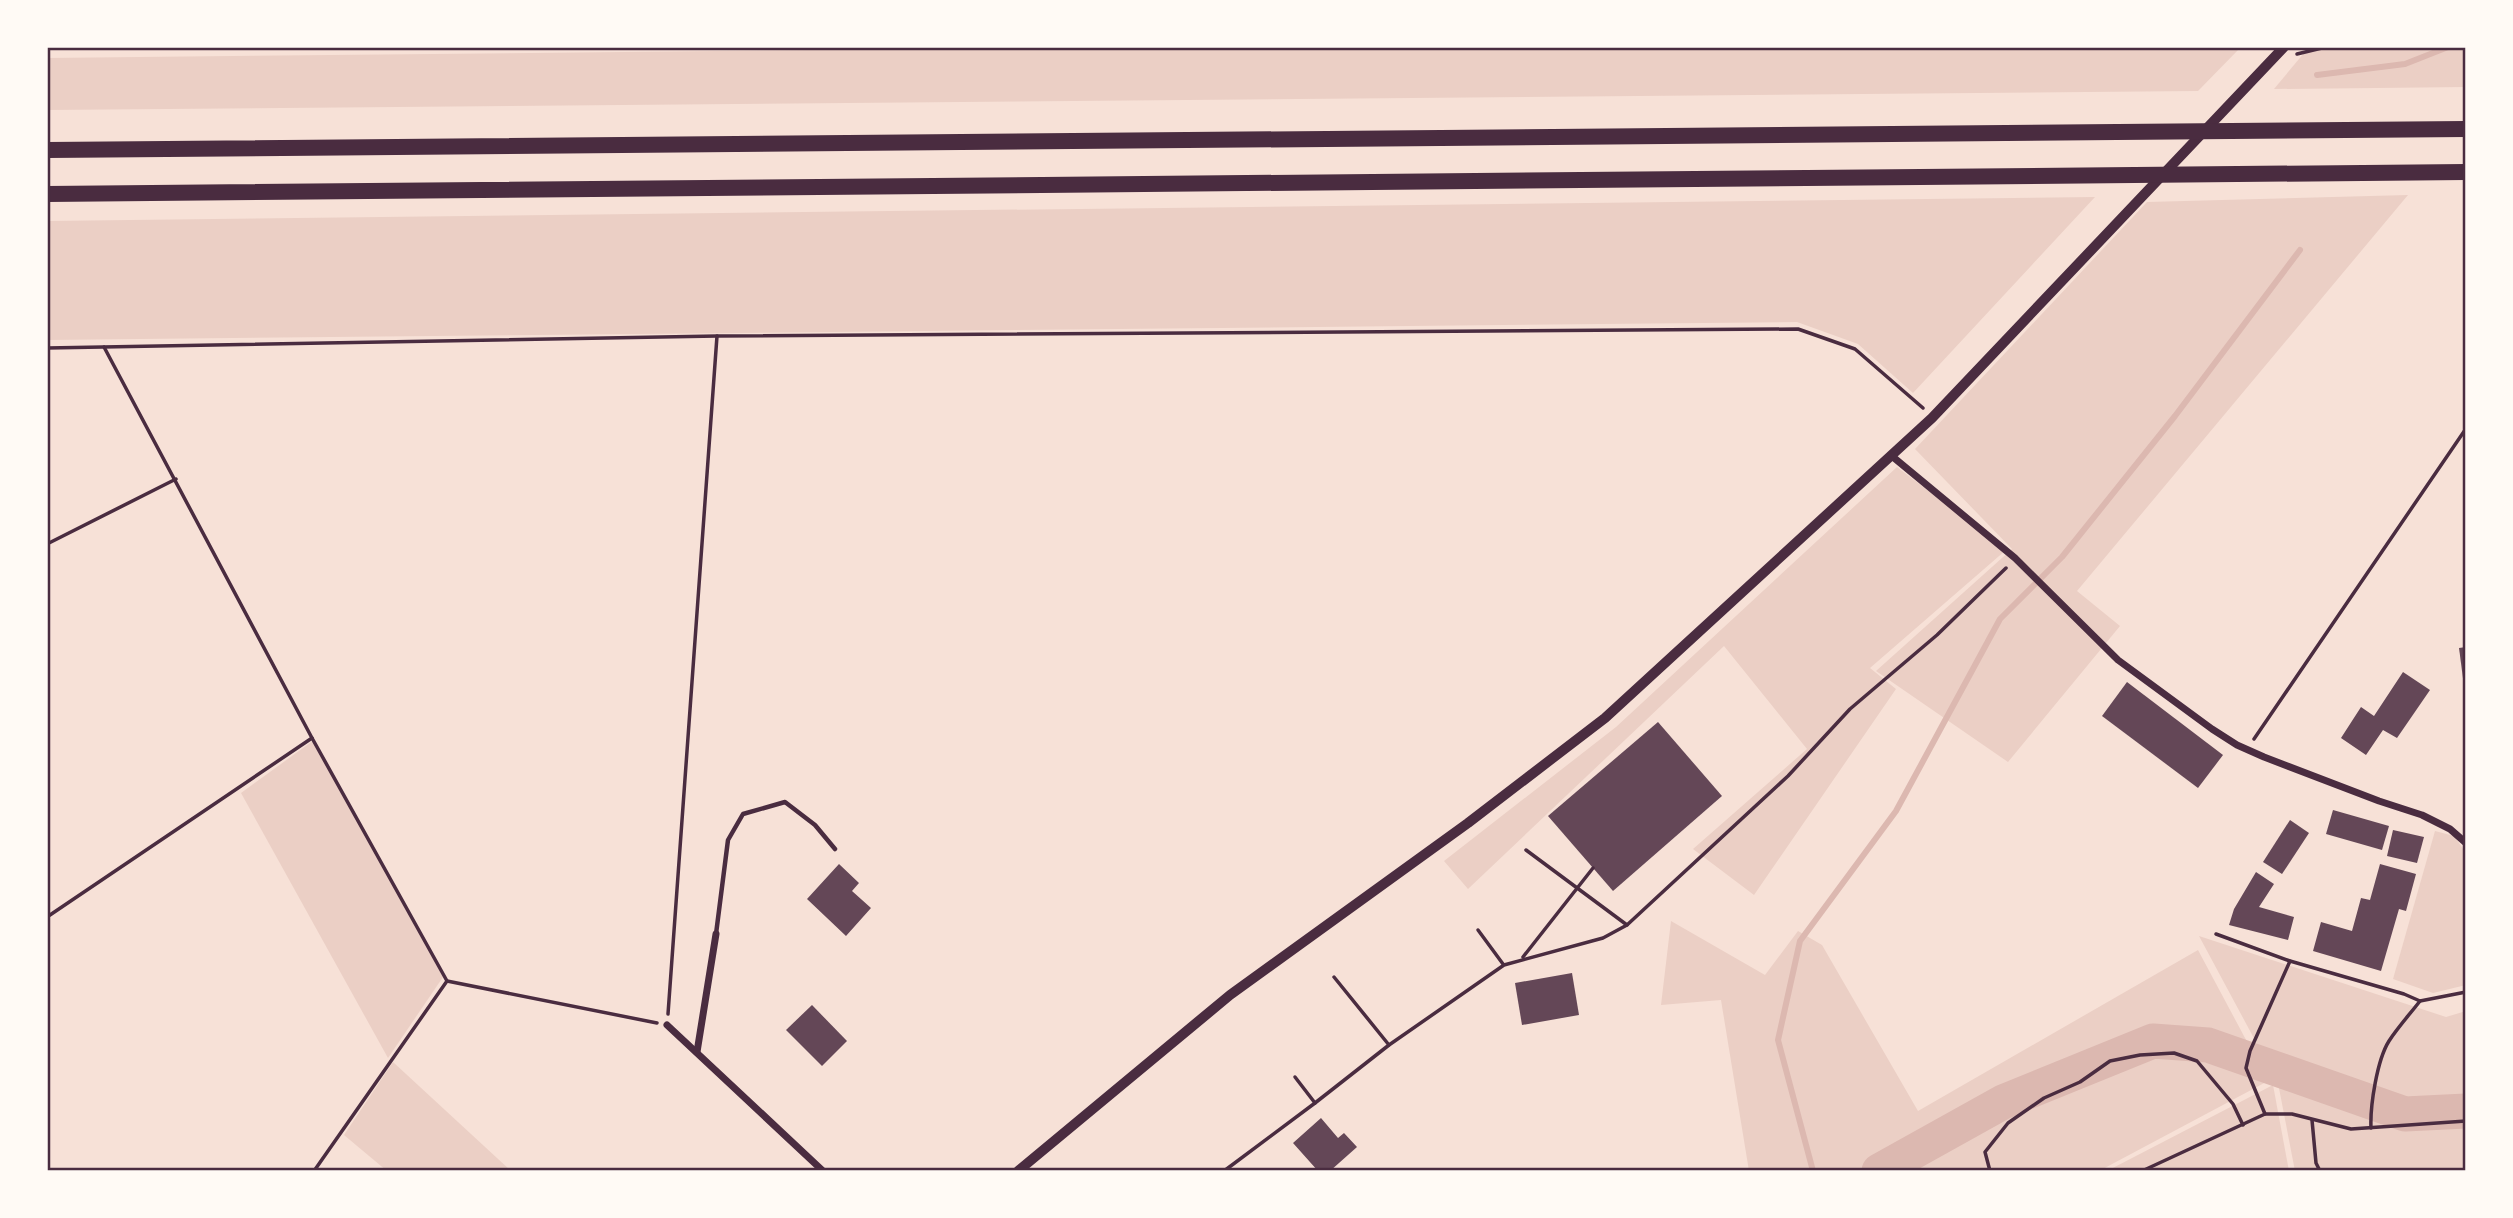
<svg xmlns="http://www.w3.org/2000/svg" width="2513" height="1218" viewBox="0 0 2513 1218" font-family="Commissioner,sans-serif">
<rect width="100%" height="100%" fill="#f7e1d7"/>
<g fill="#ebcfc5">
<polygon points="1099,47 2241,47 2198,91 47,110 47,58"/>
<polygon points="2309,47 2466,47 2466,87 2274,89"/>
<polygon points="2408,195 2077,591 2120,626 2008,762 1876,671 2012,549 1915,449 2147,202"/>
<polygon points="2095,197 1913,393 1858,344 1797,322 47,340 47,221"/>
<polygon points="1897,467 2006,550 1870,668 1896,689 1754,895 1693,849 1807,749 1724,646 1468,889 1444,861 1616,727"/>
<polygon points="314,740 443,977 388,1058 241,793"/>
<polygon points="2435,831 2454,836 2466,853 2466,985 2433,993 2393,979"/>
<polygon points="1671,921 1765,975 1798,931 1822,945 1918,1111 2198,950 2268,1081 2099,1171 1749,1171 1721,1000 1661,1005"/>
<polygon points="2199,936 2446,1017 2466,1011 2466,1171 2295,1171 2278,1083"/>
<polygon points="393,1062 511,1171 387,1171 344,1135"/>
<polygon points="2273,1085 2289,1171 2107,1171"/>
</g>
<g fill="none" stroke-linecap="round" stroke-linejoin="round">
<g stroke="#dcb8b0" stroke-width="6">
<polyline points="2317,75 2405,64 2448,47"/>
<polyline points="1813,1171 1778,1040 1800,941 1896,811 2000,619 2062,557 2175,416 2300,250"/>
</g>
<polyline stroke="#dcb8b0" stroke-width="35" points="1879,1171 2003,1102 2153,1041 2208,1045 2405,1114 2466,1111"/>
</g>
<g fill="#644757">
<polygon points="2466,647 2466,686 2464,686 2459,648"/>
<polygon points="2403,672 2430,690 2397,738 2383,730 2366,755 2341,738 2361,707 2374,716"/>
<polygon points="2127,682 2223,755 2198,788 2102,716"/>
<polygon points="1658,722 1722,796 1613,891 1548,816"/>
<polygon points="2333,810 2389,826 2382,850 2326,834"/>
<polygon points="2290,820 2309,833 2282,874 2263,862"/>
<polygon points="2393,830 2424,837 2417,863 2387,856"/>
<polygon points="839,864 859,883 852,891 871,908 846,936 807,899"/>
<polygon points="2380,864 2416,874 2406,911 2399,909 2381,971 2313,951 2321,922 2352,931 2361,898 2370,900"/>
<polygon points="2256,872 2274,884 2259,907 2294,917 2288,940 2229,925 2234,909"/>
<polygon points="1572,973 1579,1015 1522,1025 1515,983"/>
<polygon points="812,1005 847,1041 822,1066 786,1030"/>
<polygon points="1321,1118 1338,1138 1344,1133 1357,1147 1330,1171 1318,1171 1293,1143"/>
</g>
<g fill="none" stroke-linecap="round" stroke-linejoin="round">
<g stroke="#4a2c40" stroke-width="3.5">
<polyline points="2297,54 2326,47"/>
<polyline points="104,347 312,738 447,981"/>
<polyline points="47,348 717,336 1798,329 1855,349 1923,408"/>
<polyline points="47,544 176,479"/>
<polyline points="2254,739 2465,430"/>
<polyline points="1526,850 1627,925"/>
<polyline points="47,917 312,738"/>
<polyline points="1478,930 1503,964"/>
<polyline points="2216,934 2290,961 2404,994 2420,1001 2466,992"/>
<polyline points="1523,957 1593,868"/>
<polyline points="1334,977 1389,1045"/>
<polyline points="668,1014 717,336"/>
<polyline points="1295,1077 1315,1103"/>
<polyline points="2265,1114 2246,1068 2250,1051 2290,961"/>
<polyline points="2312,1120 2316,1163 2320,1171"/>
<path d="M2371,1128c-1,-22 6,-68 18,-87 9,-14 21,-27 31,-40"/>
<polyline points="314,1171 447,981 657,1023"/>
<polyline points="1224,1171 1315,1103 1389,1045 1504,965 1603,938 1627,925 1788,776 1850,709 1937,635 2006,568"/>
<polyline points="1990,1171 1985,1152 2008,1123 2044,1098 2080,1082 2110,1061 2140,1055 2174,1053 2197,1061 2233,1104 2243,1125"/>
<polyline points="2142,1171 2265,1114 2292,1114 2351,1129 2466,1121"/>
</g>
<polyline stroke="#4a2c40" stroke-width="4.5" points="716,934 728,840 743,814 785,802 815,825 835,849"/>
<g stroke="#4a2c40" stroke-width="7">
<polyline points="1893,457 2015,558 2118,660 2212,729 2237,745 2264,757 2379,801 2422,815 2450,829 2466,843"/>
<polyline points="667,1025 823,1171"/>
<polyline points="697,1052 716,934"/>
</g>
<polyline stroke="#4a2c40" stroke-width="10" points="1018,1171 1230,995 1468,823 1605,718 1932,418 2284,47"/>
<g stroke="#4a2c40" stroke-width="16">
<polyline points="47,150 2466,129"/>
<polyline points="47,194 2466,172"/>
</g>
</g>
<rect width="2513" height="1218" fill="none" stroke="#fffaf5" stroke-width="98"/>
<rect x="49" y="49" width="2415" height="1120" fill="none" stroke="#4a2c40" stroke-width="2.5"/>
</svg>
